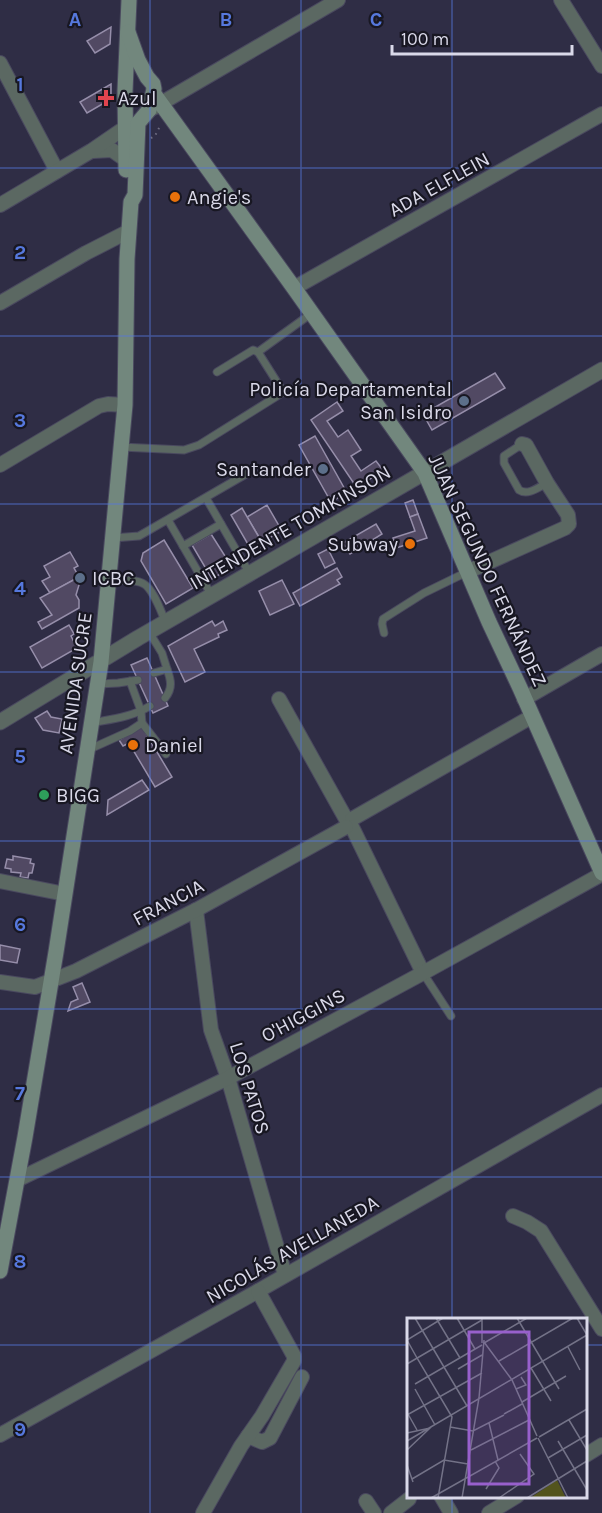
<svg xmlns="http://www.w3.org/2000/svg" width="602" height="1513" viewBox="0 0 602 1513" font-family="Karla,sans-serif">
<rect width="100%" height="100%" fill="#2f2d45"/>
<g fill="#514963" stroke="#968eaa" stroke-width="1.5">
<polygon points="111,27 110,44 95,53 87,41"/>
<polygon points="111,84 111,99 87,113 80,102"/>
<polygon points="495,373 505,388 432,430 423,414"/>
<polygon points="337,402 343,411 327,421 338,437 348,430 361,450 351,456 361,471 376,461 383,470 357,488 311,420"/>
<polygon points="315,436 347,493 331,502 299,445"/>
<polygon points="413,500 418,514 410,517 405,503"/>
<polygon points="267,505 282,531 262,542 247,517"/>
<polygon points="242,508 264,546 253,553 231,515"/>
<polygon points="418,514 427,538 396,548 393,538 415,531 410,517"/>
<polygon points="376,524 382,534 350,554 343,543"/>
<polygon points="211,534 232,567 212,579 192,545"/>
<polygon points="164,540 193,588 166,604 141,561 143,553"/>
<polygon points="328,549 335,563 325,568 318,554"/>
<polygon points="70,552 78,566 74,568 79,577 50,593 42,581 50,577 44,566"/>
<polygon points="337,568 342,577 337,580 340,584 300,606 293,593"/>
<polygon points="79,577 79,585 76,595 79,600 79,608 42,629 38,622 52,615 40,598"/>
<polygon points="282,580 294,604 270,615 259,591"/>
<polygon points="212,621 215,626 223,621 227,630 218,634 219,637 194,649 205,672 185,682 168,646"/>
<polygon points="69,625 74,634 71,636 77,648 42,668 30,647"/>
<polygon points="147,658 168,706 153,713 131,665"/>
<polygon points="47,711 51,717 62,719 59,733 43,730 35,718"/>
<polygon points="142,727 172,777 155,787 129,743 123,746 119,740"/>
<polygon points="142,780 149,790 107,815 108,800"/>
<polygon points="13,856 31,859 30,863 34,864 32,873 29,873 28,878 20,877 21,873 11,872 11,869 5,868 7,859 13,860"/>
<polygon points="0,945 20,949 17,963 0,960"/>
<polygon points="82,983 90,1002 68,1011 71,1002 78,999 73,987"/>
</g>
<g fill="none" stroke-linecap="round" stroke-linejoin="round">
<defs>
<g id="service">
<polyline points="217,372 253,350 258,352"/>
<path d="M522,444l-18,12v7l15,27c9,6 20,-3 28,-7"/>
<polyline points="121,447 184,450 199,445 282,393 282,390 258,352 312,313"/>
<polyline points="206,498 250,574"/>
<polyline points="168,520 212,596"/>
<polyline points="113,538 139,536 253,470"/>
<polyline points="183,546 221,524"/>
<path d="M109,581c10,0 26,-3 35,3 10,6 17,28 22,39"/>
<polyline points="149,632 162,653 167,669 154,673"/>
<polyline points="384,633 382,624 383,619 424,593 467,572"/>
<polyline points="99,684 118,683 138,680"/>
<path d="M165,698c8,-10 6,-18 2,-29"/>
<path d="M91,723c21,-4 41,-6 59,-17"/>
<polyline points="142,723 166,754"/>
<polyline points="90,749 130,731 142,723 141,711 130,681"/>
<polyline points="423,973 451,1016"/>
</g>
<g id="minor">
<polyline points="561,0 602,66"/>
<polyline points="0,63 57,171"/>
<polyline points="153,108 338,0"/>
<polyline points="93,151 112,150 126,160"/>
<polyline points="0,205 91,151 126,127"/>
<polyline points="294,288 602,114"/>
<polyline points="0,303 86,253 129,231"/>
<polyline points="0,465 99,406 108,404 125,405"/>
<polyline points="467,572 565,528 569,524 568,515 547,483 526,445 522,444"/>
<polyline points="279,699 346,819"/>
<polyline points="524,699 602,654"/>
<polyline points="352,819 531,717"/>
<polyline points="352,827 423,973"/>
<polyline points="0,881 65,894"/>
<polyline points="196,910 211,1030 228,1078 285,1275"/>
<polyline points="0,982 35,987 76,971 196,910 346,827"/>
<polyline points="17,1180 228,1078 423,973 602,874"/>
<polyline points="513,1216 527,1222 541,1231 602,1329"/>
<polyline points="0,1435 258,1291 602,1095"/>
<polyline points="248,1436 262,1442 270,1438 302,1377"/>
<polyline points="586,1455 602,1445"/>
<polyline points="441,1496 451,1513"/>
<polyline points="366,1501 374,1513"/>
<polyline points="203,1513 241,1446 262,1416 294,1361 294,1356 258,1291"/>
<polyline points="391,1513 409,1499"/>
<polyline points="489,1513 517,1496"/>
</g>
<polyline id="tertiary" points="0,722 138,638 602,370"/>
<g id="secondary">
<polyline points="154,94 294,288 425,473 489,622 520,688 602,873"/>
<polyline points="126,170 125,91 129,0"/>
<polyline points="0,1271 25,1137 56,952 101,662 125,405 127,259 131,202 135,195 138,123 149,110 154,89 153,84 147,77 138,60 128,32"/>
</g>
</defs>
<use href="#service" stroke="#4a495f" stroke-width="9"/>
<use href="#minor" stroke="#4a495f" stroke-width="16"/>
<use href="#tertiary" stroke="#4a495f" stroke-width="17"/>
<use href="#secondary" stroke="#4a495f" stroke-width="17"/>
<polyline stroke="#6f6d82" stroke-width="2" stroke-dasharray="1.5 4.5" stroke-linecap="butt" points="151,138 155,136 160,126"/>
<use href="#service" stroke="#5b6862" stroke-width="7"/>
<use href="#minor" stroke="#5b6862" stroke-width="14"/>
<use href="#tertiary" stroke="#5b6862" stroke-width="15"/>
<use href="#secondary" stroke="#72877d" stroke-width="15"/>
</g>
<path fill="none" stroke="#5678dd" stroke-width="1.5" stroke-opacity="0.55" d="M150,0v1513M301,0v1513M452,0v1320M0,168h602M0,336h602M0,504h602M0,672h602M0,841h602M0,1009h602M0,1177h602M0,1345h408M586,1345h16M452,1496v17"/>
<path fill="#e0444e" stroke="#181722" stroke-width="2" d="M103 89h6v6h6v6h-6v6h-6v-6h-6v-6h6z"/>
<g fill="#e8710a" stroke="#181722" stroke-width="2">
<circle cx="175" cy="197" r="6"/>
<circle cx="410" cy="544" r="6"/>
<circle cx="133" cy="745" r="6"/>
</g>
<g fill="#5c6f8a" stroke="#181722" stroke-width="2">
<circle cx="464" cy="401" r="6"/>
<circle cx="323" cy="469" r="6"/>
<circle cx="80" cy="578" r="6"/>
</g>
<circle fill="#2e9e5b" stroke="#181722" stroke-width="2" cx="44" cy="795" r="6"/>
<g text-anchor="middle" stroke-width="4.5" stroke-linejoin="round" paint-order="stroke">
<g font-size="20" fill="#dad9e9" stroke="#181722" text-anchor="start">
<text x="118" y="105">Azul</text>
<text x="187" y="204">Angie's</text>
<text x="452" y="396" text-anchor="end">Policía Departamental<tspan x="452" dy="23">San Isidro</tspan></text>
<text x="311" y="476" text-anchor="end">Santander</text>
<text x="398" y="551" text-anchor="end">Subway</text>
<text x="92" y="585">ICBC</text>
<text x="145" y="752">Daniel</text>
<text x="56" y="802">BIGG</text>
</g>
<g font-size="20" fill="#dad9e9" stroke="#181722">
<text transform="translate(439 184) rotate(-29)" y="7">ADA ELFLEIN</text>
<text transform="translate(290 527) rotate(-30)" y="7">INTENDENTE TOMKINSON</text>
<text transform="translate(488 570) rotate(65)" y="7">JUAN SEGUNDO FERNÁNDEZ</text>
<text transform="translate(75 683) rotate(-82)" y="7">AVENIDA SUCRE</text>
<text transform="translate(168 902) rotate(-28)" y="7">FRANCIA</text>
<text transform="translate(303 1015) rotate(-28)" y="7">O'HIGGINS</text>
<text transform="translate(250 1088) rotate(73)" y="7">LOS PATOS</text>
<text transform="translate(292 1249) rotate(-30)" y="7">NICOLÁS AVELLANEDA</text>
</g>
</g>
<g transform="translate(407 1318)">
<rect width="180" height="180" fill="#2f2d45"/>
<path d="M150,162l9,18h-36z" fill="#53541d"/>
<path fill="none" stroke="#737287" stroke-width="1.5" d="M8,0l52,88M29,0l24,40M50,0l18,31M110,0l42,71M170,0l10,17M77,24l28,38 25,56M75,25v-25M77,25l43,-25M161,29l12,23M92,43l74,-43M0,46l75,-44M124,50l20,33M51,51l24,-14M8,66l67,-39M8,71l20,36M109,71l10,-4 -5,-8M115,84l44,-26M1,96l9,16M97,96l18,-10M0,97l75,-42M162,102l18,30M82,105l9,37M43,109l23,4 31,-16M0,115l23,-5 -23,22M132,119l48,-28M131,120l30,60M0,123l180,-106M151,123l29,49M64,132l58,-30M141,140l39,-23M0,147l6,17M5,161l32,-19 24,4M79,171l13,-21 -4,-7M24,180l106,-60M31,180l14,-81 -35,-59 -10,-18 36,-22M55,180l17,-100 5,-58M92,180l35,-24 -14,-20M120,180l60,-37"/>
<path fill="#9860cc" fill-opacity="0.15" stroke="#9860cc" stroke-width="3" d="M62,14h60v152h-60z"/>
<rect width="180" height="180" fill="none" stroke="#dad9e9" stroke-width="3"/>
</g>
<g font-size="20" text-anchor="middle" font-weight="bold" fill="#5678dd" stroke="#181722" stroke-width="4.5" stroke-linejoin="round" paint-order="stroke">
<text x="75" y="26">A</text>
<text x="226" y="26">B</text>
<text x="376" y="26">C</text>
<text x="20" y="91">1</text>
<text x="20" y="259">2</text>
<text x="20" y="427">3</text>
<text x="20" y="595">4</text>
<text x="20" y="763">5</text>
<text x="20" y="931">6</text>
<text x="20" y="1100">7</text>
<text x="20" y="1268">8</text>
<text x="20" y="1436">9</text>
</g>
<path d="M392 45v9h180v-9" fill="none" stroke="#dad9e9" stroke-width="3"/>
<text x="401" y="45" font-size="18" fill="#dad9e9" stroke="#181722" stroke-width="4.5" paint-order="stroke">100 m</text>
</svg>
